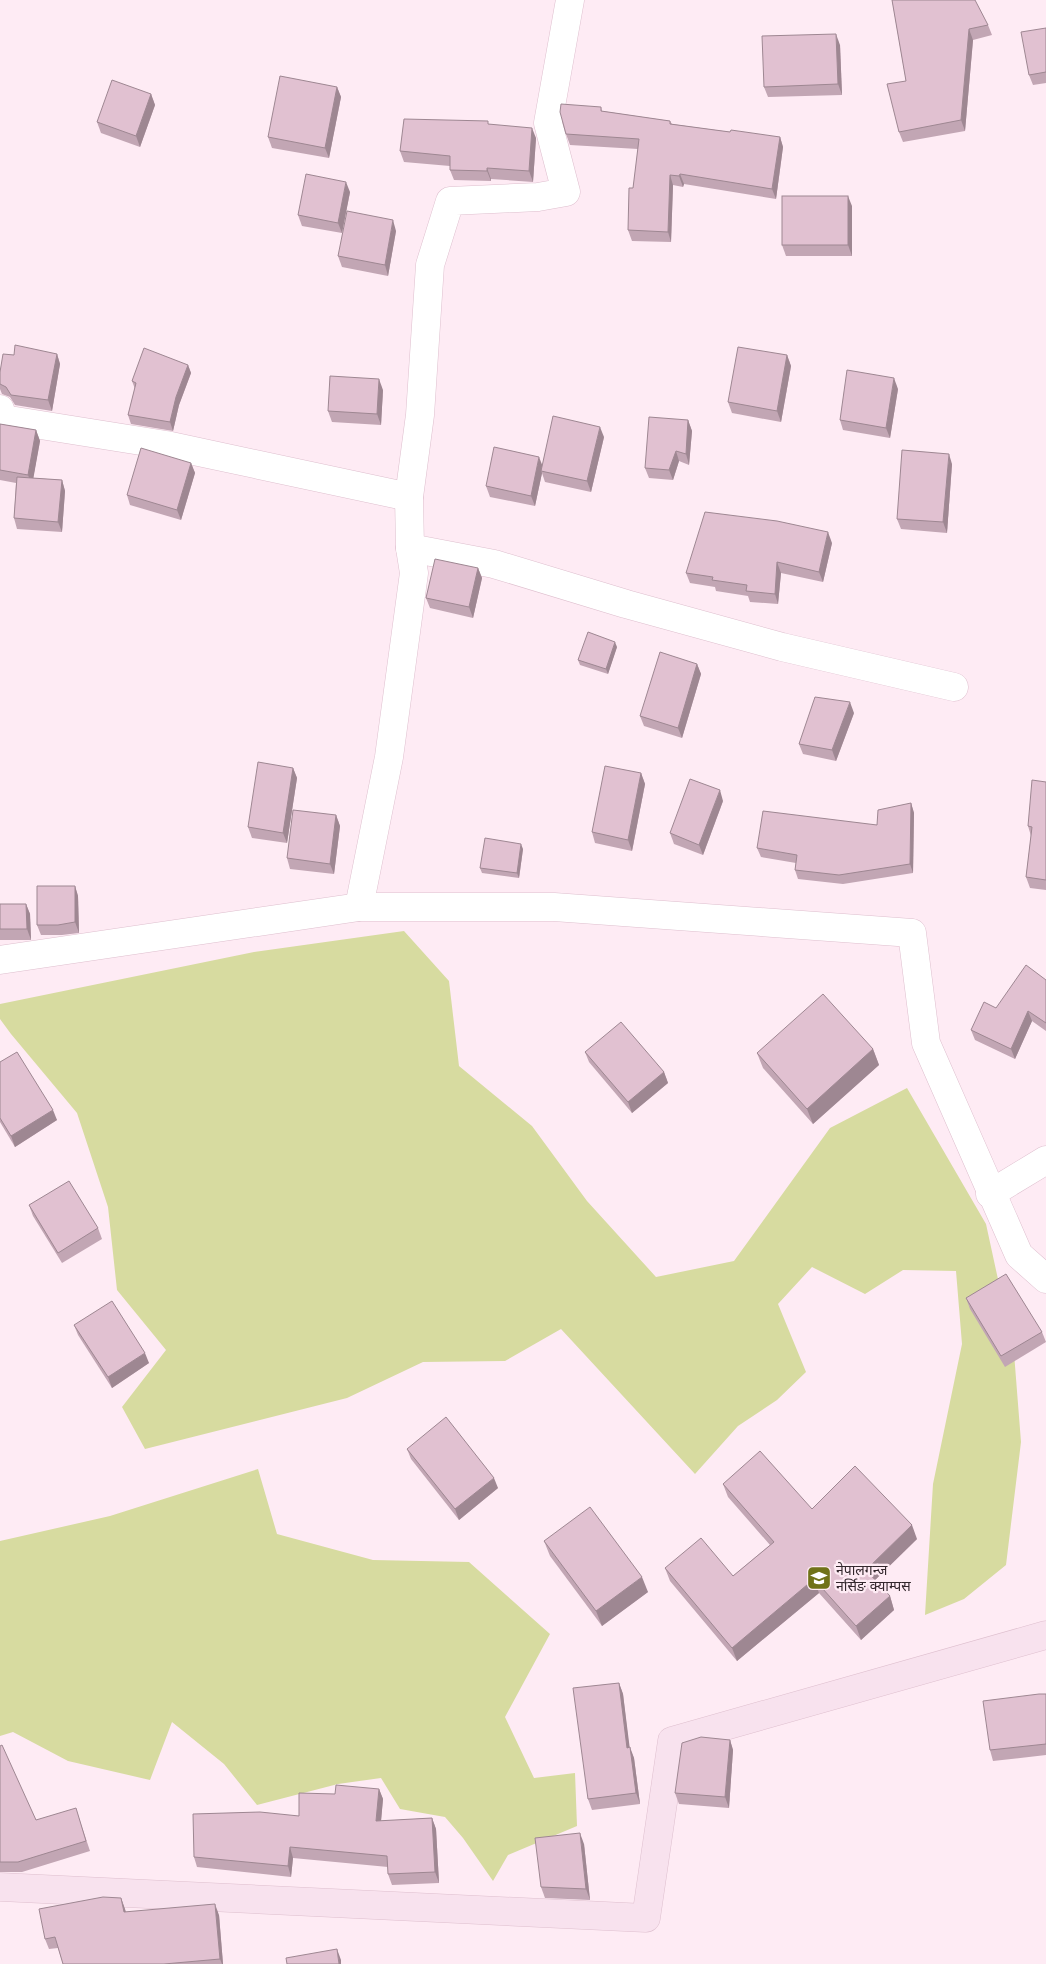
<svg xmlns="http://www.w3.org/2000/svg" width="1046" height="1964" viewBox="0 0 1046 1964" font-family="Helvetica,'Noto Sans Devanagari',sans-serif">
<rect width="100%" height="100%" fill="#feebf4"/>
<g fill="#d7dba0">
<polygon points="404,931 449,981 459,1066 532,1126 587,1201 656,1277 734,1261 830,1128 907,1088 986,1224 1014,1353 1021,1442 1006,1565 964,1599 925,1615 933,1484 962,1344 956,1271 903,1270 865,1294 812,1267 778,1304 806,1372 777,1400 738,1426 695,1474 561,1329 505,1361 423,1362 347,1398 145,1449 122,1407 166,1350 117,1290 108,1207 77,1113 11,1034 0,1019 0,1004 254,952"/>
<polygon points="258,1469 277,1534 373,1560 469,1562 550,1634 505,1717 534,1778 575,1773 577,1826 508,1855 493,1881 463,1838 445,1817 400,1809 381,1778 338,1784 257,1805 224,1764 172,1722 150,1780 68,1761 13,1732 0,1736 0,1541 110,1516"/>
</g>
<g fill="none" stroke-linecap="round" stroke-linejoin="round">
<defs>
<g id="street">
<polyline points="0,409 3,419 166,445 409,497"/>
<polyline points="410,548 494,564 626,604 782,647 954,687"/>
<polyline points="359,907 389,757 414,573 410,548 409,497 420,415 430,265 450,201 538,197 566,192 548,123 570,0"/>
<polyline points="0,960 359,907 554,907 912,933 926,1043 1019,1255 1046,1279"/>
<polyline points="990,1194 1046,1160"/>
</g>
<polyline id="secondary" points="0,1887 646,1918 672,1741 1046,1635"/>
</defs>
<use href="#street" stroke="#debfce" stroke-width="29"/>
<use href="#secondary" stroke="#debfce" stroke-width="29"/>
<use href="#street" stroke="#fff" stroke-width="28"/>
<use href="#secondary" stroke="#f8e2ee" stroke-width="28"/>
</g>
<g fill="#c2a6b4">
<polygon points="892,0 988,25 992,35 973,40 965,131 903,142 899,132 906,81"/>
<polygon points="1046,28 1046,83 1033,85 1029,75"/>
<polygon points="840,45 842,95 768,97 764,87"/>
<polygon points="337,87 341,97 329,158 272,148 268,137"/>
<polygon points="151,94 155,105 140,147 101,133 97,122"/>
<polygon points="601,107 602,111 670,121 672,124 730,132 780,137 783,147 776,199 684,184 683,187 673,185 671,242 632,241 628,230 638,149 570,145 566,134"/>
<polygon points="489,124 536,138 533,182 491,179 491,181 454,180 450,170 450,166 404,162 400,151"/>
<polygon points="350,192 342,233 302,226 298,215"/>
<polygon points="852,206 852,256 786,256 782,245"/>
<polygon points="396,231 388,276 342,267 338,256"/>
<polygon points="57,354 60,364 52,411 15,405 10,397 2,394 0,389 0,372 14,355"/>
<polygon points="787,355 791,366 781,422 732,413 728,402"/>
<polygon points="188,365 191,373 179,405 173,431 131,424 128,415 135,389 132,381"/>
<polygon points="898,389 890,438 843,430 840,420"/>
<polygon points="383,390 381,425 332,422 328,411"/>
<polygon points="688,420 692,431 689,465 679,461 673,480 649,478 645,468"/>
<polygon points="0,424 36,430 40,441 33,478 62,480 65,491 62,532 17,529 14,518 16,483 0,480"/>
<polygon points="604,437 591,492 545,482 542,473 535,506 490,497 486,486 542,465"/>
<polygon points="191,463 195,473 181,520 130,505 127,495"/>
<polygon points="952,464 947,533 901,529 897,519"/>
<polygon points="832,543 823,582 781,573 778,604 750,602 748,596 716,591 715,587 690,583 686,573"/>
<polygon points="478,568 482,578 473,618 430,608 426,598"/>
<polygon points="617,647 608,674 580,665 578,660"/>
<polygon points="697,664 701,674 682,738 644,726 640,716"/>
<polygon points="854,713 836,761 803,754 799,744"/>
<polygon points="293,768 297,778 287,843 252,838 248,827"/>
<polygon points="641,773 645,784 632,851 595,843 592,832"/>
<polygon points="1046,782 1046,890 1030,888 1026,877 1031,836 1028,826"/>
<polygon points="723,801 703,855 674,844 670,833"/>
<polygon points="911,803 914,813 913,873 843,884 798,879 795,870 796,863 761,857 757,848 877,825"/>
<polygon points="336,815 340,826 334,874 290,869 287,858"/>
<polygon points="523,849 519,878 482,873 480,868"/>
<polygon points="75,886 78,896 79,933 62,935 41,935 37,925"/>
<polygon points="0,904 26,904 30,914 31,940 0,940"/>
<polygon points="1046,980 1046,1031 1032,1021 1015,1059 975,1040 971,1030"/>
<polygon points="873,1049 879,1065 813,1124 763,1068 757,1053"/>
<polygon points="585,1052 664,1072 668,1083 632,1113 589,1062"/>
<polygon points="0,1062 57,1120 15,1147 0,1122"/>
<polygon points="29,1205 98,1228 102,1239 62,1263 33,1216"/>
<polygon points="966,1298 1042,1332 1046,1342 1005,1367 970,1309"/>
<polygon points="74,1325 149,1363 112,1388 78,1335"/>
<polygon points="407,1449 498,1488 459,1520 411,1459"/>
<polygon points="723,1484 917,1539 875,1580 890,1596 894,1610 861,1640 819,1593 737,1661 670,1581 665,1568 733,1576 770,1545 728,1497"/>
<polygon points="544,1541 648,1592 602,1626 550,1556"/>
<polygon points="619,1683 623,1694 629,1747 634,1758 640,1804 592,1810 588,1799"/>
<polygon points="1046,1694 1046,1755 993,1761 990,1750"/>
<polygon points="730,1740 733,1750 729,1808 679,1804 675,1793"/>
<polygon points="0,1746 36,1820 79,1818 90,1851 22,1872 0,1872"/>
<polygon points="379,1789 383,1799 381,1821 432,1818 436,1829 439,1883 392,1885 388,1874 388,1867 293,1858 291,1877 197,1867 194,1857 299,1816 335,1794"/>
<polygon points="584,1844 590,1900 545,1898 541,1887"/>
<polygon points="121,1898 126,1912 219,1915 223,1964 63,1964 58,1948 49,1949 45,1939"/>
</g>
<g fill="#9e8792">
<polygon points="969,29 973,40 965,131 961,120"/>
<polygon points="836,34 840,45 842,95 838,84"/>
<polygon points="337,87 341,97 329,158 325,148"/>
<polygon points="151,94 155,105 140,147 136,136"/>
<polygon points="532,128 536,138 533,182 529,171"/>
<polygon points="780,137 783,147 776,199 772,189"/>
<polygon points="487,168 491,179 491,181 487,171"/>
<polygon points="680,174 684,184 683,187 679,176"/>
<polygon points="670,175 673,185 671,242 668,232"/>
<polygon points="346,182 350,192 342,233 338,223"/>
<polygon points="848,196 852,206 852,256 848,245"/>
<polygon points="393,220 396,231 388,276 385,265"/>
<polygon points="57,354 60,364 52,411 48,400"/>
<polygon points="787,355 791,366 781,422 777,411"/>
<polygon points="188,365 191,373 179,405 173,431 170,422 176,397"/>
<polygon points="894,378 898,389 890,438 886,428"/>
<polygon points="379,379 383,390 381,425 377,414"/>
<polygon points="688,420 692,431 689,465 686,454"/>
<polygon points="600,427 604,437 591,492 587,481"/>
<polygon points="36,430 40,441 32,486 28,475"/>
<polygon points="676,451 679,461 673,480 669,470"/>
<polygon points="949,454 952,464 947,533 943,522"/>
<polygon points="539,457 543,467 541,471 542,473 535,506 531,496"/>
<polygon points="191,463 195,473 181,520 177,510"/>
<polygon points="62,480 65,491 62,532 58,522"/>
<polygon points="828,532 832,543 823,582 819,572"/>
<polygon points="777,562 781,573 778,604 775,594"/>
<polygon points="478,568 482,578 473,618 469,607"/>
<polygon points="615,642 617,647 608,674 606,669"/>
<polygon points="697,664 701,674 682,738 678,728"/>
<polygon points="850,702 854,713 836,761 832,750"/>
<polygon points="293,768 297,778 287,843 283,833"/>
<polygon points="641,773 645,784 632,851 628,840"/>
<polygon points="720,790 723,801 703,855 699,845"/>
<polygon points="911,803 914,813 913,873 910,864"/>
<polygon points="336,815 340,826 334,874 330,864"/>
<polygon points="521,844 523,849 519,878 517,873"/>
<polygon points="75,886 78,896 79,933 75,922"/>
<polygon points="26,904 30,914 31,940 27,929"/>
<polygon points="1028,1011 1032,1021 1015,1059 1011,1049"/>
<polygon points="873,1049 879,1065 813,1124 807,1109"/>
<polygon points="664,1072 668,1083 632,1113 628,1102"/>
<polygon points="53,1110 57,1120 15,1147 11,1136"/>
<polygon points="145,1353 149,1363 112,1388 108,1377"/>
<polygon points="494,1478 498,1488 459,1520 455,1509"/>
<polygon points="912,1525 917,1539 871,1584 866,1570"/>
<polygon points="642,1577 648,1592 602,1626 596,1611"/>
<polygon points="814,1579 819,1593 737,1661 732,1648"/>
<polygon points="890,1596 894,1610 861,1640 856,1626"/>
<polygon points="619,1683 623,1694 631,1758 627,1748"/>
<polygon points="730,1740 733,1750 729,1808 725,1797"/>
<polygon points="630,1747 634,1758 640,1804 636,1793"/>
<polygon points="379,1789 383,1799 380,1832 376,1821"/>
<polygon points="432,1818 436,1829 439,1883 435,1872"/>
<polygon points="580,1833 584,1844 590,1900 586,1889"/>
<polygon points="290,1847 293,1858 291,1877 288,1866"/>
<polygon points="121,1898 125,1909 128,1923 124,1912"/>
<polygon points="215,1904 219,1915 223,1964 222,1964 220,1959"/>
<polygon points="337,1949 341,1960 341,1964 339,1964"/>
</g>
<g fill="#e1c1d1" stroke="#9e8792">
<polygon points="892,0 975,0 988,25 969,29 961,120 899,132 887,84 906,81"/>
<polygon points="1046,28 1046,72 1029,75 1021,32"/>
<polygon points="836,34 838,84 764,87 762,36"/>
<polygon points="280,76 337,87 325,148 268,137"/>
<polygon points="112,80 151,94 136,136 97,122"/>
<polygon points="561,104 601,107 601,111 670,121 670,124 730,132 731,130 780,137 772,189 680,174 679,176 670,175 668,232 628,230 629,188 633,188 639,139 566,134 560,112"/>
<polygon points="404,119 488,121 488,124 532,128 529,171 487,168 487,171 450,170 450,156 400,151"/>
<polygon points="306,174 346,182 338,223 298,215"/>
<rect x="782" y="196" width="66" height="49"/>
<polygon points="347,211 393,220 385,265 338,256"/>
<polygon points="15,345 57,354 48,400 11,395 6,387 0,384 0,372 3,354 14,355"/>
<polygon points="738,347 787,355 777,411 728,402"/>
<polygon points="144,348 188,365 176,397 170,422 128,415 136,383 132,381"/>
<polygon points="847,370 894,378 886,428 840,420"/>
<polygon points="330,376 379,379 377,414 328,411"/>
<polygon points="553,416 600,427 587,481 541,471"/>
<polygon points="649,417 688,420 686,454 676,451 669,470 645,468"/>
<polygon points="0,424 36,430 28,475 0,470"/>
<polygon points="494,447 539,457 531,496 486,486"/>
<polygon points="141,448 191,463 177,510 127,495"/>
<polygon points="902,450 949,454 943,522 897,519"/>
<polygon points="17,477 62,480 58,522 14,518"/>
<polygon points="705,512 777,521 828,532 819,572 777,562 775,594 746,591 747,585 712,580 713,577 686,573"/>
<polygon points="435,559 478,568 469,607 426,598"/>
<polygon points="588,632 615,642 606,669 578,660"/>
<polygon points="660,652 697,664 678,728 640,716"/>
<polygon points="815,697 850,702 832,750 799,744"/>
<polygon points="258,762 293,768 283,833 248,827"/>
<polygon points="605,766 641,773 628,840 592,832"/>
<polygon points="690,779 720,790 699,845 670,833"/>
<polygon points="1032,780 1046,782 1046,880 1026,877 1032,827 1028,826"/>
<polygon points="911,803 910,864 839,875 795,870 797,855 757,848 763,811 877,825 878,810"/>
<polygon points="293,810 336,815 330,864 287,858"/>
<polygon points="485,838 521,844 517,873 480,868"/>
<polygon points="37,886 75,886 75,922 58,925 37,925"/>
<polygon points="0,904 26,904 27,929 0,929"/>
<polygon points="1026,965 1046,980 1046,1023 1028,1011 1011,1049 971,1030 984,1002 996,1008"/>
<polygon points="823,994 873,1049 807,1109 757,1053"/>
<polygon points="621,1022 664,1072 628,1102 585,1052"/>
<polygon points="17,1052 53,1110 11,1136 0,1118 0,1062"/>
<polygon points="69,1181 98,1228 58,1253 29,1205"/>
<polygon points="1006,1274 1042,1332 1001,1356 966,1298"/>
<polygon points="112,1301 145,1353 108,1377 74,1325"/>
<polygon points="446,1417 494,1478 455,1509 407,1449"/>
<polygon points="760,1451 812,1509 855,1466 912,1525 866,1570 890,1596 856,1626 814,1579 732,1648 665,1568 701,1538 733,1576 774,1542 723,1484"/>
<polygon points="590,1507 642,1577 596,1611 544,1541"/>
<polygon points="619,1683 627,1748 630,1747 636,1793 588,1799 573,1688"/>
<polygon points="1039,1694 1046,1694 1046,1744 990,1750 983,1701"/>
<polygon points="701,1737 730,1740 725,1797 675,1793 682,1743"/>
<polygon points="2,1745 36,1820 76,1808 86,1841 18,1862 0,1862 0,1746"/>
<polygon points="336,1785 379,1789 376,1821 432,1818 435,1872 388,1874 387,1856 290,1847 288,1866 194,1857 193,1814 260,1812 299,1816 299,1793 335,1794"/>
<polygon points="580,1833 586,1889 541,1887 535,1838"/>
<polygon points="103,1897 121,1898 124,1912 215,1904 220,1959 164,1964 63,1964 55,1937 45,1939 39,1909"/>
<polygon points="337,1949 339,1964 287,1964 286,1958"/>
</g>
<defs>
<symbol id="school-square" viewBox="-11 -11 22 22"><rect x="-9" y="-9" width="18" height="18" rx="4" fill="#707218" stroke="#feebf4"/><path d="M0-5L7-2L0 1L-7-2ZM-4 1L0 2.5L4 1V4Q0 6-4 4Z" fill="#fff"/></symbol>
</defs>
<g fill-rule="evenodd">
<use href="#school-square" x="805" y="1564" width="28" height="28"/>
</g>
<g text-anchor="middle" stroke-width="4.5" stroke-linejoin="round" paint-order="stroke">
<g font-size="14" fill="#33272d" stroke="#feebf4" text-anchor="start">
<text x="836" y="1575">नेपालगन्ज<tspan x="836" dy="16">नर्सिङ क्याम्पस</tspan></text>
</g>
</g>
</svg>
